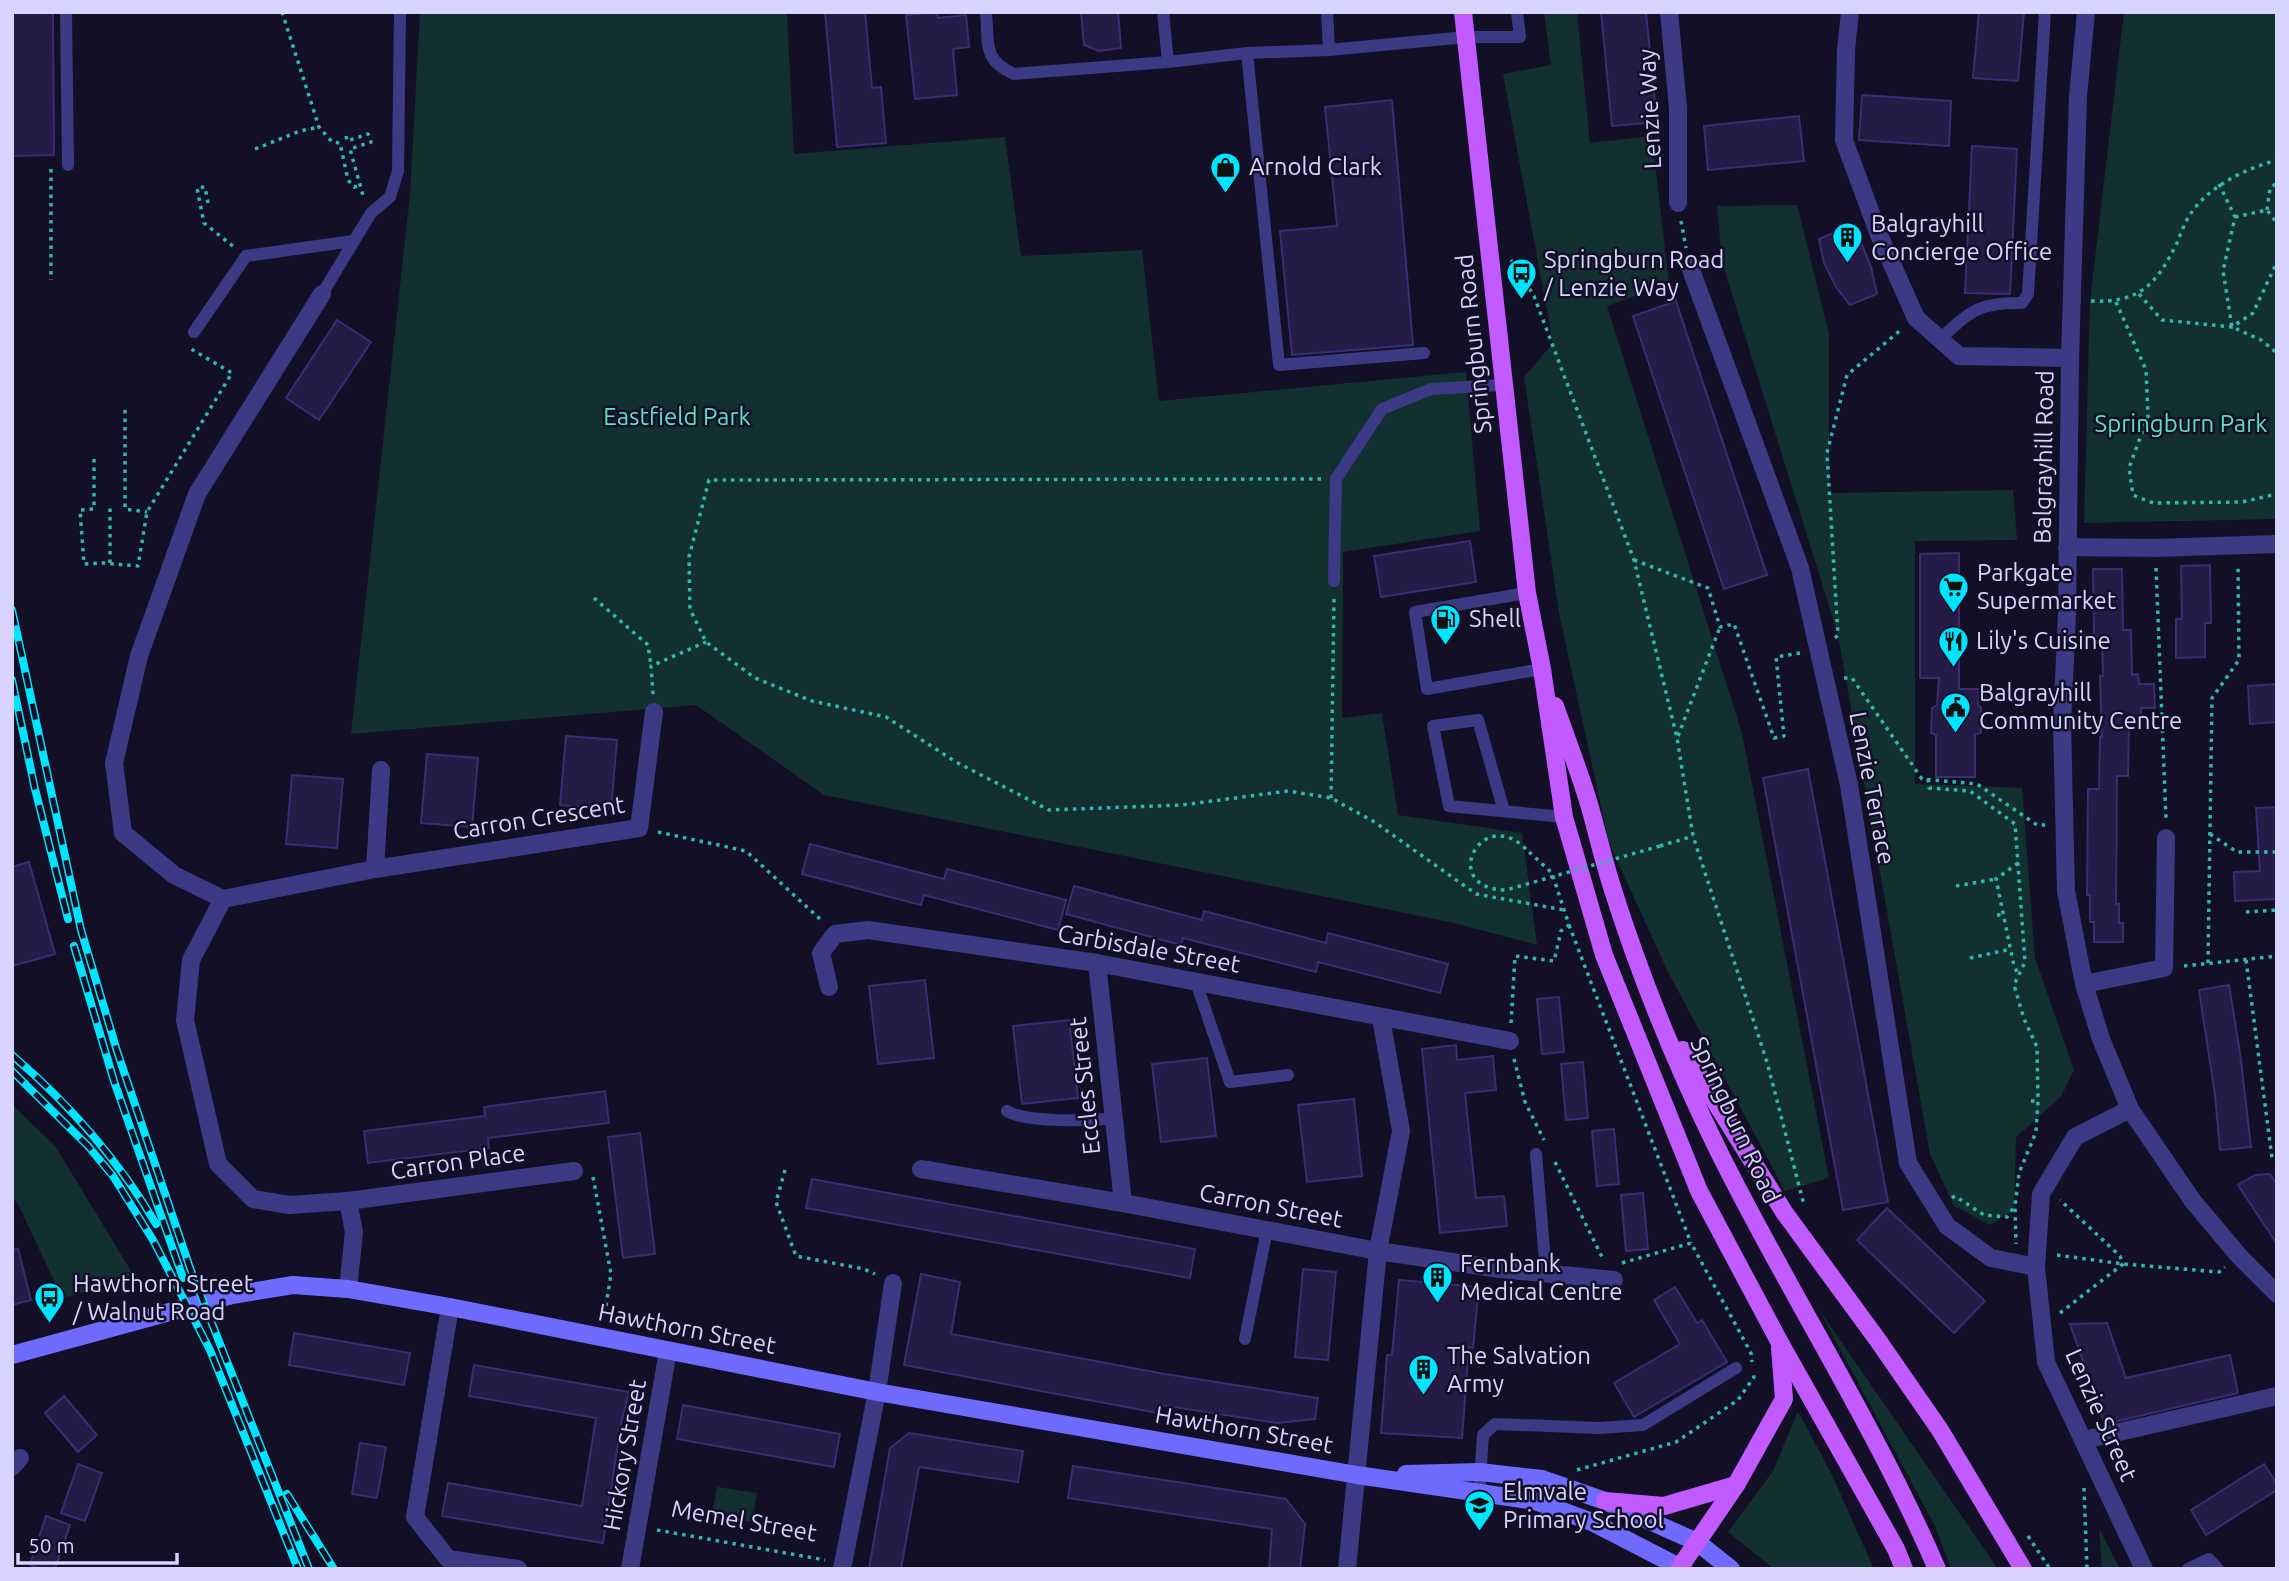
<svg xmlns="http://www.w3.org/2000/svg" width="2289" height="1581" viewBox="0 0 2289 1581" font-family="Ubuntu,sans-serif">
<rect width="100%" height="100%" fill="#130f26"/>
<g fill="#12302f">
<polygon points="420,12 787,12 794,154 1005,137 1021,256 1142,250 1159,401 1466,372 1480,531 1343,552 1342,718 1382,713 1398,815 1522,833 1537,945 1454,923 824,795 696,705 351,734 410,195"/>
<polygon points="1544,12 1577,12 1590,143 1652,136 1669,284 1607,306 1742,733 1829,1178 1785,1191 1668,972 1609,843 1559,613 1524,377 1553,343 1503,74 1551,65"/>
<polygon points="2124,12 2277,12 2277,519 2084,523 2090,301"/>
<polygon points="1797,205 1829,334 1829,493 2013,490 2017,540 1915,541 1915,784 2022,788 2035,958 2074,1070 2061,1097 2016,1137 2014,1210 1990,1225 1954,1206 1930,1154 1838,635 1722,262 1717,206"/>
<polygon points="12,1104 55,1146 136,1279 62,1298 19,1206 12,1197"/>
<polygon points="1818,1308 1998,1569 1951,1569 1936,1528"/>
<polygon points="1798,1411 1832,1475 1874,1569 1774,1569 1728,1532 1773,1471"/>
<polygon points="717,1487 757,1493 752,1522 712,1515"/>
<polygon points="2099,1528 2120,1569 2102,1569"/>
</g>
<g fill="#241b47" stroke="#3b2d73" stroke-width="2">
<polygon points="12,12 53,12 54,155 12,156"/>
<polygon points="825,12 865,12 872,88 881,87 886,143 837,147"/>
<polygon points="937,12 938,18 966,15 969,47 953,49 957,95 915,99 906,15"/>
<polygon points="1081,12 1118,12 1121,48 1099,51 1084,45"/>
<polygon points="1601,12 1646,12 1657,122 1612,126"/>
<polygon points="1979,12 2024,12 2018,81 1973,78"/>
<polygon points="1862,95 1951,101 1949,146 1859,140"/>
<polygon points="1392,100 1413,345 1292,355 1280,231 1337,226 1325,107"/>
<polygon points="1799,116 1804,161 1708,170 1704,126"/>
<polygon points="1972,146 2017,149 2010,294 1965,293"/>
<polygon points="1847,227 1862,245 1871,267 1877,294 1850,305 1836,287 1824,263 1819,239"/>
<polygon points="1676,301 1767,575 1724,589 1633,316"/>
<polygon points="337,320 371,342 319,420 286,398"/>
<polygon points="1470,541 1476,582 1381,597 1374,556"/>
<polygon points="1959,553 1959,689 1979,689 1978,705 1981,708 1981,733 1975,734 1975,777 1936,777 1936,735 1931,733 1932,708 1937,705 1939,678 1920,678 1920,554"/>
<polygon points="2210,565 2211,623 2205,623 2205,657 2176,658 2176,619 2182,619 2181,566"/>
<polygon points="2093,569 2122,569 2123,630 2131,630 2132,675 2138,674 2139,684 2154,684 2155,708 2141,708 2141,722 2129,722 2128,776 2117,776 2116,904 2119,904 2119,923 2123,923 2123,942 2094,942 2094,922 2090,922 2090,895 2087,895 2088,789 2099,789 2100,737 2102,737 2100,676 2103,676 2102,636 2094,636"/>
<polygon points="2277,684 2277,722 2250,724 2248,686"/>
<polygon points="566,736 617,740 611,809 560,805"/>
<polygon points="427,754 478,758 472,827 421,823"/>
<polygon points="1808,769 1888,1202 1843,1210 1763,778"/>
<polygon points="292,775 343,779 337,848 286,844"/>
<polygon points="2277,807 2277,899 2235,901 2234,872 2260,871 2256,808"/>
<polygon points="810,844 944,879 947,869 1066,900 1058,930 924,895 921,905 802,874"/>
<polygon points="29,862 55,954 12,966 12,867"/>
<polygon points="1074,886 1202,920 1204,911 1326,943 1328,933 1448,964 1440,993 1318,962 1316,972 1183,938 1181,945 1066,914"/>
<polygon points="925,980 934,1058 878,1064 869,986"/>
<polygon points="2229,985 2240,1053 2251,1147 2220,1150 2215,1095 2199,990"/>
<polygon points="1559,997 1564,1052 1542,1054 1537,999"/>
<polygon points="1069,1020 1078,1098 1022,1104 1013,1026"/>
<polygon points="1456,1045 1457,1060 1493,1056 1496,1090 1465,1093 1476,1198 1504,1196 1507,1226 1440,1233 1422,1049"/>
<polygon points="1207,1058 1216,1136 1161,1142 1152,1064"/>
<polygon points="1583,1062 1588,1118 1566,1120 1561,1064"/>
<polygon points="605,1091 609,1123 488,1138 489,1148 368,1163 364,1131 485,1116 484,1107"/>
<polygon points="1354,1099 1362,1176 1307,1182 1298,1105"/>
<polygon points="1614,1129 1619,1184 1597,1186 1592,1131"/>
<polygon points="640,1133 655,1254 623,1258 608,1137"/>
<polygon points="2270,1174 2277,1185 2277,1244 2238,1185 2255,1175"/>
<polygon points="812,1179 1195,1249 1190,1278 806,1208"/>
<polygon points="1643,1193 1648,1249 1626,1251 1621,1195"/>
<polygon points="1887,1208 1985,1301 1954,1333 1857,1240"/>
<polygon points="18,1249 31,1300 12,1305 12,1250"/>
<polygon points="1303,1269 1336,1272 1328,1360 1295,1357"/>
<polygon points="921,1274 960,1282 951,1334 1165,1374 1318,1398 1315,1419 1277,1423 1161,1405 1158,1413 904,1365"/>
<polygon points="1399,1280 1479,1287 1473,1348 1469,1347 1462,1438 1381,1433 1387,1355 1392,1355"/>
<polygon points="1675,1287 1697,1323 1702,1320 1727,1362 1634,1417 1614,1383 1680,1344 1654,1300"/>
<polygon points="2107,1323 2126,1378 2230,1355 2238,1393 2109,1423 2104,1422 2070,1324"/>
<polygon points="294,1333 410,1353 404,1385 289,1365"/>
<polygon points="474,1365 629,1392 621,1423 603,1543 442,1516 448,1483 582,1506 596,1418 469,1396"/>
<polygon points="64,1396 97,1435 78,1452 45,1413"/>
<polygon points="683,1405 840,1434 834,1467 677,1439"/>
<polygon points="909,1433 1023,1451 1018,1482 919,1467 901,1569 869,1569 890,1448"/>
<polygon points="360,1443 386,1447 377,1498 352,1494"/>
<polygon points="78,1464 102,1473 85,1521 61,1513"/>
<polygon points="2264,1464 2277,1484 2277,1490 2206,1535 2191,1510"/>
<polygon points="1073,1466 1286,1499 1305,1524 1300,1569 1269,1569 1272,1529 1068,1498"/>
<polygon points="46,1516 70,1525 55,1569 41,1569 30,1565"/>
</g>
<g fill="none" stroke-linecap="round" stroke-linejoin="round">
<g stroke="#2fb8b0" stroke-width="3.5" stroke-dasharray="3.5 5" stroke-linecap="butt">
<polyline points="282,12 319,127 332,142 340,143 348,180 354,187 361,185"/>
<polyline points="346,136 347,141 368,134 371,142 350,149 364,199"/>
<polyline points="255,149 300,131 319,127"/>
<polyline points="51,169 51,280"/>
<polyline points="2219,184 2235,217 2223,271 2232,327 2261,340 2277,353"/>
<polyline points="208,203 205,187 197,188 204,223 234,247"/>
<polyline points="2267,210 2270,188 2277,183"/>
<polyline points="2235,217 2267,210 2277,223"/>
<polyline points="1681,221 1686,248"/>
<polyline points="1511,260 1534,296 1634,560 1677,738 1693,836 1767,1062 1804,1205"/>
<polyline points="2139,294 2162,320 2232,327 2253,313 2277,262"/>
<path d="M2091,301c49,2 65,-16 86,-58 4,-10 8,-21 14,-30 20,-28 54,-44 86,-53"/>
<polyline points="2116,302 2146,370 2148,416 2129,468 2133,495 2153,503 2242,502 2277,494"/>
<polyline points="125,410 125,509 147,512"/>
<polyline points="94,459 94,509 80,510 84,564 103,563 138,566 147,512 232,373 191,349"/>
<polyline points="1321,479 709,480 689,557 690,609 706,642 755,678 812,701 886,717 956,762 1049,810 1182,805 1288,791 1331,798 1373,821 1476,894 1564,910"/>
<polyline points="1634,560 1708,588 1720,627 1734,624 1774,738 1784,736 1776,657 1800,653"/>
<polyline points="110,563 110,507"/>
<polyline points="2156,568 2166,819"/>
<polyline points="594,598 648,645 651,666"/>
<polyline points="1835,638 1838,635 1827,453 1847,375 1902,329"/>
<polyline points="1844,678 1852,678 1922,779 1977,784 2037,825 2047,825"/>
<polyline points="653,694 651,666 706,642"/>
<polyline points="1678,736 1720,627"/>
<polyline points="1928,779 1929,788 1970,791 2015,824 2025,962 2014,985 2024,1019 2037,1047 2038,1101 2036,1132 2019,1173 2015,1206 2016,1244"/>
<polyline points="1331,798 1334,597"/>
<polyline points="658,832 746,851 821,920"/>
<polyline points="2210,834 2237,852 2277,852"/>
<polyline points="1660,846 1693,836"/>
<polyline points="2018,863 1996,879 2014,966 2019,976"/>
<polyline points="1956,886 1996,879"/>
<polyline points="2246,912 2277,910"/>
<polyline points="1997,915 2004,915"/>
<polyline points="1569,925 1691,1243"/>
<polyline points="1970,958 2011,949"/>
<polyline points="2246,960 2272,1158"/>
<polyline points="2208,963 2212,698 2239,660 2238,565"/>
<polyline points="2184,966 2277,956"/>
<polyline points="1511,1023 1515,956 1554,961 1561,931 1569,925 1552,873 1526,849"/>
<polyline points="1514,1059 1525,1102 1544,1140"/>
<polyline points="2031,1101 2038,1101"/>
<polyline points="1555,1162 1603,1259"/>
<polyline points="785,1170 776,1202 796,1256 864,1269 875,1274"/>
<polyline points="593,1177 611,1274 604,1318"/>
<polyline points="1952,1198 1955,1196 1984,1215 2007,1217 2014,1207"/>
<polyline points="2057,1255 2123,1264 2219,1272 2225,1267"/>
<polyline points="1622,1263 1691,1243 1751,1353 1752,1362"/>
<polyline points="2060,1313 2123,1264 2120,1256 2060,1200"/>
<polyline points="1577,1470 1676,1442 1738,1400 1754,1377 1753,1373"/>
<polyline points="2084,1488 2087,1569"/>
<polyline points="657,1530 825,1560"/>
<polyline points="2028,1536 2050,1569"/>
</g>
<g stroke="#3d3a85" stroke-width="12">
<polyline points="66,12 68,165"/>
<path d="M986,12c3,31 -4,48 28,62l154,-12 79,-9 82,-3 137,-13h54l-3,-25"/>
<polyline points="1163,12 1168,62"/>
<polyline points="1327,12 1329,50"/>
<polyline points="1247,53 1279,365 1424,353"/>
<polyline points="322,294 371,213 390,197 398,171 400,12"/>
<polyline points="194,332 246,256 353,241"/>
<path d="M1940,339c31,-28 39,-37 82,-36l6,-9 17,-282"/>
<polyline points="1334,581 1336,479 1382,409 1431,389 1503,385"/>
<polyline points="1527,593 1415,612 1427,689 1542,669"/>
<polyline points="1504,811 1478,720 1433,726 1449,806 1564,817"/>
<polyline points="1196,982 1230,1082 1288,1075"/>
<path d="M1007,1111c19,12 83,10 107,7"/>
<polyline points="1536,1154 1546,1274"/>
<polyline points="1245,1339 1267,1230"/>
<polyline points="1479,1494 1483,1435 1495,1424 1599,1428 1643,1425 1736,1368"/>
<polyline points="2188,1569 2209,1559 2218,1569"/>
</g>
<g stroke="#3d3a85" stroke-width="18">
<polyline points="1669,12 1678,108 1678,203"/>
<polyline points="1850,12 1846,50 1844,140 1879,235 1916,318 1959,356 2070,358"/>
<polyline points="1690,267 1800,568 1849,785 1908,1163 1947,1226 1991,1258 2036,1267"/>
<polyline points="2067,547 2155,548 2277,544"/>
<polyline points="375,869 381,770"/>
<polyline points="223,899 174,875 123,833 114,763 139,656 197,494 322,294"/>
<polyline points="1097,963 1123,1203"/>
<polyline points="2084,984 2164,968 2166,838"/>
<polyline points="829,987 821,953 835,934 868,930 1097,963 1510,1041"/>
<polyline points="2130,1109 2075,1137 2041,1194 2036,1267 2046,1362 2144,1569"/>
<polyline points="921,1169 1123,1203 1378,1251 1500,1269 1614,1280"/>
<polyline points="574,1171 348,1201 289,1205 253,1199 218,1164 185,1020 191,960 223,899 375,869 639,828 654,712"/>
<polyline points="348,1289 354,1232 348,1201"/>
<polyline points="450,1307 415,1517 448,1559 518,1569"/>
<polyline points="2084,1440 2277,1396"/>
<polyline points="12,1467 20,1458"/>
<polyline points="630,1569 668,1351"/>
<polyline points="842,1569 877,1392 893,1283"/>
<polyline points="1347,1569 1378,1251 1401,1131 1381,1018"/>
</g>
<polyline stroke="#3d3a85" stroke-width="18" points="2086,12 2078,96 2070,358 2067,614 2062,724 2066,891 2084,984 2101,1039 2130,1109 2192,1200 2239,1256 2277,1294"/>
<g stroke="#6f6bff" stroke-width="18">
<polyline points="12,1355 232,1295 293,1285 348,1289 450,1307 877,1392 1357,1475 1535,1501 1592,1522 1683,1569"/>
<polyline points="1406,1474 1480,1472 1542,1479 1605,1501 1697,1542 1731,1569"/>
</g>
<g stroke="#c25bff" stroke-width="18">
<polyline points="1463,12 1527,593 1542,669 1564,817 1604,955 1699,1191 1780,1343 1896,1549 1904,1569"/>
<path d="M1555,706c12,35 26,69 36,105 7,25 13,51 21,76 28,89 66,182 107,265 70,141 155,271 218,417"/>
<polyline points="1683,1050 1784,1212 1877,1339 1940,1430 2023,1569"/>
<polyline points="1605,1501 1664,1506 1736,1485"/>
<polyline points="1680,1567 1736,1485 1784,1399 1780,1348"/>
</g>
<defs>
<g id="rail">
<polyline points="12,610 81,930 117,1051 190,1268 309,1569"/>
<polyline points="12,680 35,789 68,919"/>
<polyline points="74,946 114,1081 183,1278"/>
<path d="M12,1055c57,49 106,104 144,169"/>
<polyline points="12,1071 88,1146 113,1176 153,1240 210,1350 298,1569"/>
<polyline points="287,1494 334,1569"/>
</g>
</defs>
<use href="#rail" stroke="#00e5ff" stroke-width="8"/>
<use href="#rail" stroke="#130f26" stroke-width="5" stroke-dasharray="16" stroke-linecap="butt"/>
<path stroke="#2fb8b0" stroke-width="3.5" stroke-dasharray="3.5 5" stroke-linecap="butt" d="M1526,849c-45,-45 -88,40 -20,41l154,-44"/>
</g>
<defs>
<symbol id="shop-pin" viewBox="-11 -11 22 30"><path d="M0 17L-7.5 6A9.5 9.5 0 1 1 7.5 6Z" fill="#00e5ff" stroke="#130f26"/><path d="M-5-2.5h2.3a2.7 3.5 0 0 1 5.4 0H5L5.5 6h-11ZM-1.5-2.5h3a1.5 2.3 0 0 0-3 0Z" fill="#111"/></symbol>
<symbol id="building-pin" viewBox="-11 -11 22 30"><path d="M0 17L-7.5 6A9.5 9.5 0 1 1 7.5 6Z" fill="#00e5ff" stroke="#130f26"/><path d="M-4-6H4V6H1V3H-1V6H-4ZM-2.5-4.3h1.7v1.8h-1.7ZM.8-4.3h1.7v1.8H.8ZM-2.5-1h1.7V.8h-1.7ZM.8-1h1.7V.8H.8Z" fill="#111"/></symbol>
<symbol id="bus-pin" viewBox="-11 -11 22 30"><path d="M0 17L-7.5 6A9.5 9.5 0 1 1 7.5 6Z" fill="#00e5ff" stroke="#130f26"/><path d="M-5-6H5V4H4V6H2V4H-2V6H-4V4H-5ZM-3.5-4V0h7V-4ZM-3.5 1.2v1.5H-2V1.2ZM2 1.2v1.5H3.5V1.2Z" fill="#111"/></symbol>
<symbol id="supermarket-pin" viewBox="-11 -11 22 30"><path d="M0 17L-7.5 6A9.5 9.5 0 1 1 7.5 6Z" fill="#00e5ff" stroke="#130f26"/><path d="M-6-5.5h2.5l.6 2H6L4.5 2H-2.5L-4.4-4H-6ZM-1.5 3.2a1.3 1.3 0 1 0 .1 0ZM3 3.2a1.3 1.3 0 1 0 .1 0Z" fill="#111"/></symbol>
<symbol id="fuel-pin" viewBox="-11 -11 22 30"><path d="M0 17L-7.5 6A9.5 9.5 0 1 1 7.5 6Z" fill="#00e5ff" stroke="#130f26"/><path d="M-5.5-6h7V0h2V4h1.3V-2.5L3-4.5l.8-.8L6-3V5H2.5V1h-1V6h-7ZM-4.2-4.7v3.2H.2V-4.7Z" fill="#111"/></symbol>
<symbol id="restaurant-pin" viewBox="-11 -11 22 30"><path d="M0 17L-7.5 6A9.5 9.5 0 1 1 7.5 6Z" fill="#00e5ff" stroke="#130f26"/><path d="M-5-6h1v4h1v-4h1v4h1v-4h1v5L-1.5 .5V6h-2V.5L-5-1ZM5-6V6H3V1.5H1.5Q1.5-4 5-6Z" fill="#111"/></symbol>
<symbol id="civic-pin" viewBox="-11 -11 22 30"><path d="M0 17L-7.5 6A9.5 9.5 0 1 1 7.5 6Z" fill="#00e5ff" stroke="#130f26"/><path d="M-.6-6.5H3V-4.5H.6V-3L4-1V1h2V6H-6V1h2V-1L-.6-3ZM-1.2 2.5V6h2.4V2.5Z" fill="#111"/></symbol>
<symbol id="school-pin" viewBox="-11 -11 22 30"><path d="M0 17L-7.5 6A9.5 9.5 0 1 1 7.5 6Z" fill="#00e5ff" stroke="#130f26"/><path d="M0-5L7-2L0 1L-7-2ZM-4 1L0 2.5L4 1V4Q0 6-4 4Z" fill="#111"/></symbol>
</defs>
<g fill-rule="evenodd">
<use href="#shop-pin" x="1208" y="150" width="35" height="47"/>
<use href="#building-pin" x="1830" y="220" width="35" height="47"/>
<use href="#bus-pin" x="1504" y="256" width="35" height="47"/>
<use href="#supermarket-pin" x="1936" y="570" width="35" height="47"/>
<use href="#fuel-pin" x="1428" y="602" width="35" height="47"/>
<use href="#restaurant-pin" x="1936" y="624" width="35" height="47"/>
<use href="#civic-pin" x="1938" y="690" width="35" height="47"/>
<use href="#building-pin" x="1420" y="1260" width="35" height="47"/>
<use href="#bus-pin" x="32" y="1280" width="35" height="47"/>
<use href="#building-pin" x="1406" y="1352" width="35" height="47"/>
<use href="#school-pin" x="1462" y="1488" width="35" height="47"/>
</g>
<g text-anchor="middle" stroke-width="5" stroke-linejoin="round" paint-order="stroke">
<g font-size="24" fill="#d9d4ff" stroke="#130f26">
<text transform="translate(1650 109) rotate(-93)" y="8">Lenzie Way</text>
<text transform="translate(1474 344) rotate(-96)" y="8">Springburn Road</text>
<text transform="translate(2044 457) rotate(-89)" y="8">Balgrayhill Road</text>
<text transform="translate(1872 788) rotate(79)" y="8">Lenzie Terrace</text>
<text transform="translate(539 818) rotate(-9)" y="8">Carron Crescent</text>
<text transform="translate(1149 949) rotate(10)" y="8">Carbisdale Street</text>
<text transform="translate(1085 1086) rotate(-96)" y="8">Eccles Street</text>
<text transform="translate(1735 1120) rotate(65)" y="8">Springburn Road</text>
<text transform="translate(458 1162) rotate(-8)" y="8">Carron Place</text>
<text transform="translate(1271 1206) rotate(11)" y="8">Carron Street</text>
<text transform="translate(687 1329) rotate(11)" y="8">Hawthorn Street</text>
<text transform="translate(2101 1415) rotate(66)" y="8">Lenzie Street</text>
<text transform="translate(1244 1430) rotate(10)" y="8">Hawthorn Street</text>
<text transform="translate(625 1455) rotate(-80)" y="8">Hickory Street</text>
<text transform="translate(744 1521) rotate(10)" y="8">Memel Street</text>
</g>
<g font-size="24" fill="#d9d4ff" stroke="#130f26" text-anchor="start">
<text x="1249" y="175">Arnold Clark</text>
<text x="1871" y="232">Balgrayhill<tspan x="1871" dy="28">Concierge Office</tspan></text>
<text x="1544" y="268">Springburn Road<tspan x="1544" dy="28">/ Lenzie Way</tspan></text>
<text x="1977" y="581">Parkgate<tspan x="1977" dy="28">Supermarket</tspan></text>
<text x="1469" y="627">Shell</text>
<text x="1976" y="649">Lily's Cuisine</text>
<text x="1979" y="701">Balgrayhill<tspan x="1979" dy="28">Community Centre</tspan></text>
<text x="1460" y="1272">Fernbank<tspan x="1460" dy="28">Medical Centre</tspan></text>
<text x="73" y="1292">Hawthorn Street<tspan x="73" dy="28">/ Walnut Road</tspan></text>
<text x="1447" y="1364">The Salvation<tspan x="1447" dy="28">Army</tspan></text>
<text x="1503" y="1500">Elmvale<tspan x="1503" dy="28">Primary School</tspan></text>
</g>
<g font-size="24" fill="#5fe0c0" stroke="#130f26">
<text x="677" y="425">Eastfield Park</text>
<text x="2181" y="432">Springburn Park</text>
</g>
</g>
<rect width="2289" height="1581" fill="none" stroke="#d9d4ff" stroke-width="28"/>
<path d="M18 1553v10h159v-10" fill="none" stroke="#d9d4ff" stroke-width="3.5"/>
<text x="28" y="1553" font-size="21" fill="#d9d4ff" stroke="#130f26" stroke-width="5" paint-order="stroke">50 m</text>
</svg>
